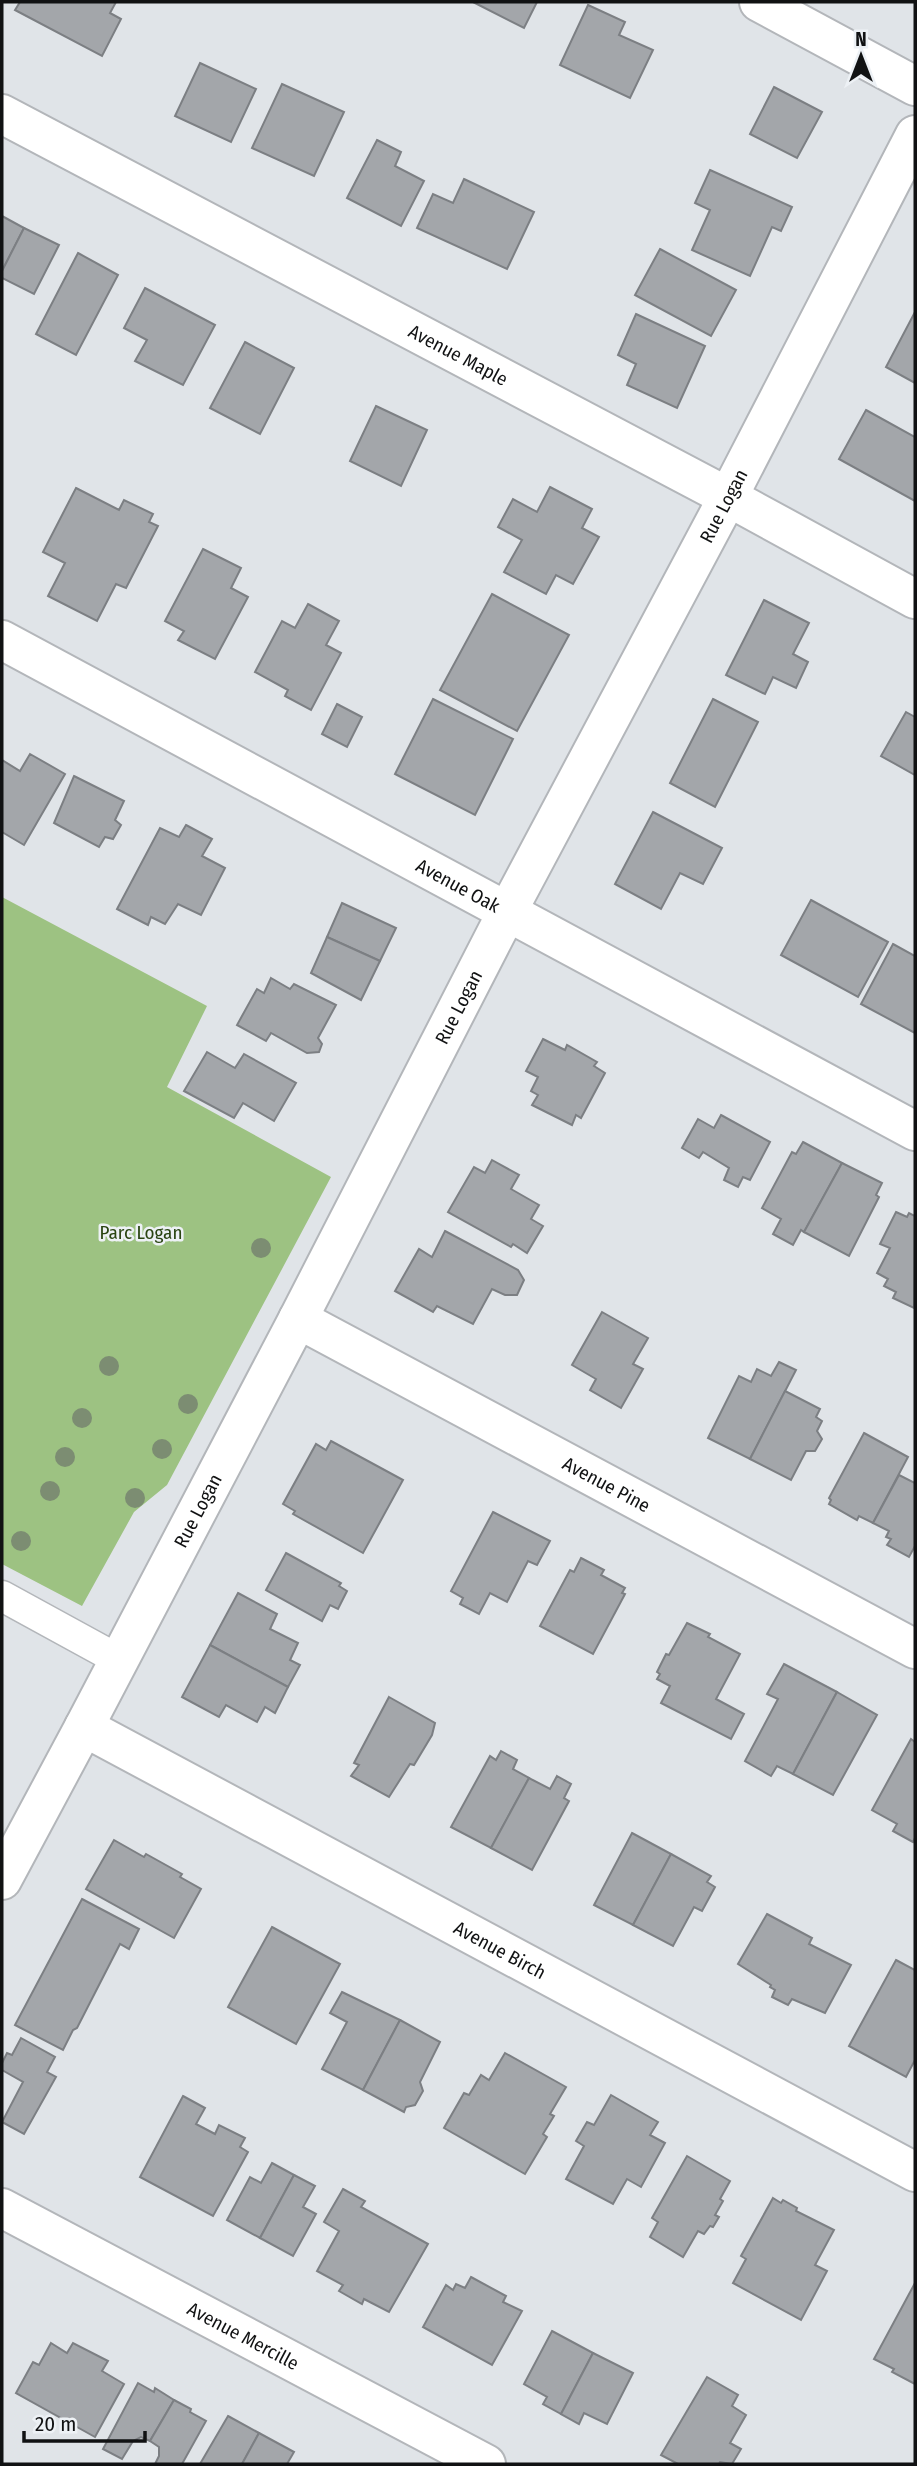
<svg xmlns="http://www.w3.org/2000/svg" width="917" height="2466" viewBox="0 0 917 2466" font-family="'Fira Sans Condensed',sans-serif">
<rect width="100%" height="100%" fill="#e0e4e8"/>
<polygon fill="#9dc282" points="2,897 207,1006 167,1087 331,1177 167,1485 134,1512 82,1606 2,1564"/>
<g fill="#a3a6aa" stroke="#7c7f83" stroke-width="2">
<polygon points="20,2 116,2 110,13 121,19 102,56 15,10"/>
<polygon points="473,2 537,2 524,28"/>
<polygon points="588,5 625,22 619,35 653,50 630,98 560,65"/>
<polygon points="200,63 256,89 231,142 175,116"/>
<polygon points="282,84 344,112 314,176 252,148"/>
<polygon points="774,87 822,112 797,158 750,134"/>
<polygon points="377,140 401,152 395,166 424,181 401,226 347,198"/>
<polygon points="710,170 792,207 781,231 772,227 750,276 692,250 710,210 695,203"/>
<polygon points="464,179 534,212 507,269 417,228 433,194 453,203"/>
<polygon points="2,216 24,228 2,271"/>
<polygon points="24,228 59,245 34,294 2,278 2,271"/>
<polygon points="660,249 736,290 711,336 635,295"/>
<polygon points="78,253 118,275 76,355 36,334"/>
<polygon points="145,288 215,325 183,385 135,361 147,340 124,328"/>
<polygon points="915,312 915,383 886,367"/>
<polygon points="636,314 705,346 677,408 627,385 636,364 618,355"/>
<polygon points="245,342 294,368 260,434 210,408"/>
<polygon points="376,406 427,430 401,486 350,461"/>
<polygon points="866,410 915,437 915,501 839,459"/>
<polygon points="550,487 592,509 582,528 599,537 573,584 556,575 546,594 504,572 522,540 498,527 513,499 537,512"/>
<polygon points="76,488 119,510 124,500 153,514 149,522 158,526 126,588 116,584 97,621 48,596 65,563 43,552"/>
<polygon points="203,549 241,568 231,588 248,597 215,659 178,640 184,631 165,621"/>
<polygon points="492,594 569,635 517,731 440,690"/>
<polygon points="764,600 809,623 793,654 808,662 796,688 773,677 765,694 726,675"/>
<polygon points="308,604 339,621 326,645 341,653 311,710 285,696 288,690 255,672 282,621 295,628"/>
<polygon points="433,699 513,739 475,815 395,774"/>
<polygon points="713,699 758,722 715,807 670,783"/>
<polygon points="337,704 362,717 347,747 322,734"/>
<polygon points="906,712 915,717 915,775 881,756"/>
<polygon points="30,754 65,774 24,845 2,832 2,760 20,771"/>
<polygon points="74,776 124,801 115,820 121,825 113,839 105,837 99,847 54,823"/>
<polygon points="653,812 722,848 703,884 680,873 661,909 615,884"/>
<polygon points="186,825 212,839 202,856 225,868 201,915 178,904 165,924 151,917 148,925 117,909 160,828 179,837"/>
<polygon points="811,900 888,942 858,997 781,955"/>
<polygon points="342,903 396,928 380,961 327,937"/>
<polygon points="327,937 380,961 361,1000 311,973"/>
<polygon points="893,944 915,956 915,1033 861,1004"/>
<polygon points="271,978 290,989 294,984 336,1005 318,1038 322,1044 319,1052 307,1053 271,1033 266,1041 237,1025 257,989 264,993"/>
<polygon points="543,1039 565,1050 567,1045 597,1062 594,1066 605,1073 581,1118 576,1115 572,1125 532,1105 538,1095 531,1091 538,1077 526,1071"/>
<polygon points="207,1052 235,1068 244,1054 296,1083 274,1121 243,1103 234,1118 184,1091"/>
<polygon points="721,1115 770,1142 750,1180 743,1177 738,1187 724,1180 729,1168 703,1152 699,1158 682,1148 698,1119 714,1128"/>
<polygon points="803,1142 842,1163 804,1232 801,1230 793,1245 773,1234 781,1219 762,1208 792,1152 796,1154"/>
<polygon points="492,1160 519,1175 511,1189 539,1205 531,1219 543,1226 527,1253 513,1244 511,1247 448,1212 474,1167 485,1173"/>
<polygon points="842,1163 882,1183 876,1195 879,1197 849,1256 804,1232"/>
<polygon points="896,1212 907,1217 909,1213 915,1216 914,1308 893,1298 896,1292 884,1286 888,1279 877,1273 890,1248 880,1244"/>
<polygon points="445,1231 518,1270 524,1280 517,1295 505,1295 492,1289 473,1324 437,1306 433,1312 395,1291 419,1249 432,1257"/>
<polygon points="602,1312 648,1338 633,1364 643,1369 621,1408 590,1390 596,1379 572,1365"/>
<polygon points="779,1362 796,1370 750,1459 708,1438 739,1376 751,1382 757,1369 771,1376"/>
<polygon points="785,1391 820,1409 816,1417 822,1421 817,1431 822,1439 815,1451 806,1451 791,1480 750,1459"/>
<polygon points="864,1433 908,1457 873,1523 859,1516 857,1520 829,1504 831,1500 829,1498"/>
<polygon points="331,1441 403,1480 363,1553 293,1514 295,1511 283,1504 316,1444 326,1450"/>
<polygon points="899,1475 915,1483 915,1546 909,1557 887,1545 891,1539 886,1537 889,1531 873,1523"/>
<polygon points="493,1512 550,1541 537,1565 528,1561 507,1602 490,1593 479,1614 460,1604 463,1598 451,1591"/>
<polygon points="286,1553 341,1583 339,1586 347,1591 338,1609 330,1605 322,1621 266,1590"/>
<polygon points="581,1558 604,1570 601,1575 625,1588 622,1593 625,1594 593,1654 540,1626 570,1570 574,1572"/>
<polygon points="238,1593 277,1614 270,1629 298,1643 290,1660 300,1665 288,1687 210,1645"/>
<polygon points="687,1623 710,1634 708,1637 740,1654 716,1699 744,1714 731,1739 661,1703 670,1686 657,1679 660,1674 657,1672 666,1654 669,1655"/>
<polygon points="210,1645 288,1687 275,1713 265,1707 257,1722 226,1705 219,1717 182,1697"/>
<polygon points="784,1664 837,1692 793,1774 777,1766 771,1776 745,1761 778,1699 767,1694"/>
<polygon points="837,1692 877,1715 833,1795 793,1774"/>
<polygon points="389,1697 435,1723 432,1735 414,1765 410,1764 389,1797 351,1776 359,1765 354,1763"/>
<polygon points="911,1739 915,1742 915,1838 913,1842 893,1831 897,1824 872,1810"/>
<polygon points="501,1751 517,1760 513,1769 529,1778 491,1848 451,1827 490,1756 496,1760"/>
<polygon points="557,1776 571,1784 564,1798 569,1801 532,1870 491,1848 529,1778 550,1789"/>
<polygon points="632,1833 671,1854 633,1925 594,1905"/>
<polygon points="114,1840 144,1857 146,1854 182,1874 180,1877 201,1889 174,1938 86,1889"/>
<polygon points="671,1854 711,1876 707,1882 715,1887 702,1911 694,1907 673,1946 633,1925"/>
<polygon points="82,1899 139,1929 129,1949 120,1944 77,2028 73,2030 63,2050 15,2025"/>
<polygon points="767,1914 812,1938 809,1944 851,1965 825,2013 792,1999 788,2005 772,1997 775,1990 770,1987 771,1985 738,1964"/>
<polygon points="272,1927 340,1964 296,2044 228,2007"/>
<polygon points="896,1960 915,1970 915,2060 906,2077 849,2046"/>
<polygon points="342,1992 400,2020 363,2090 322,2069 347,2022 330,2013"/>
<polygon points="400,2020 440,2042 420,2082 423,2091 415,2105 406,2107 404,2112 363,2090"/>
<polygon points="21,2038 55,2057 47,2072 56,2077 24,2134 2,2122 23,2082 2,2070 2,2063 7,2053 12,2055"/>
<polygon points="505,2053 566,2087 550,2114 554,2116 543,2134 547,2137 525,2174 444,2128 464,2093 469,2095 481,2075 489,2080"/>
<polygon points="611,2095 658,2122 650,2135 665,2143 641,2187 627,2179 613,2204 566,2179 584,2146 576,2141 587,2122 594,2125"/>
<polygon points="183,2096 205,2108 196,2124 215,2134 219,2125 245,2138 240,2147 248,2152 213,2216 140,2177"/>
<polygon points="687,2156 730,2181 720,2199 723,2201 715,2215 719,2217 713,2227 710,2226 704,2234 698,2231 683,2257 650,2237 658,2222 652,2218"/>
<polygon points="272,2163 294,2175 260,2238 227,2220 250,2177 261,2183"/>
<polygon points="294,2175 315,2186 303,2207 316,2214 293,2256 260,2238"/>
<polygon points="343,2189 365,2201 361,2207 428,2244 389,2312 364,2299 362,2304 339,2291 343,2285 317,2271 339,2231 324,2222"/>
<polygon points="773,2198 781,2203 783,2200 797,2208 796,2211 834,2230 815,2265 827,2271 801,2320 733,2283 746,2259 741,2256"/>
<polygon points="471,2277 506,2296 503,2302 522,2311 492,2365 423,2327 446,2285 453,2290 456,2284 465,2288"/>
<polygon points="915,2283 915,2384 892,2372 894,2369 874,2359"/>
<polygon points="552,2331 593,2353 561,2414 543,2404 547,2397 524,2384"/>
<polygon points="51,2343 67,2353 73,2343 108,2361 102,2371 124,2384 95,2437 16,2393 33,2362 39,2365"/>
<polygon points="593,2353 633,2373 607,2424 584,2413 579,2424 561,2414"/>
<polygon points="707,2377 738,2395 732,2406 746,2415 730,2443 741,2449 732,2464 720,2462 719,2464 678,2464 661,2455"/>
<polygon points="138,2383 154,2392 155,2388 174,2400 150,2441 141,2437 133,2441 122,2459 103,2449"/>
<polygon points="174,2400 191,2409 190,2412 206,2421 182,2464 155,2464 159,2456 159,2447 150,2441"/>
<polygon points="228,2416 259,2433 242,2464 200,2464"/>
<polygon points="259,2433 294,2452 287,2464 242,2464"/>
</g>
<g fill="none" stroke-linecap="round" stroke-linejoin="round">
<defs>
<polyline id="pedestrian" points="2,1596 119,1660"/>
<g id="minor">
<polyline points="759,2 915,86"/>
<path id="s1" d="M2,114l726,383 187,102"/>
<path id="s2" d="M2,640l913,491"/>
<path id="s3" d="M298,1319l617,330"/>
<path id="s4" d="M84,1727l831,445"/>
<path id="s5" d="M2,1880l82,-153 214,-408 209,-407 221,-415 187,-362"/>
<path id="s6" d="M2,2208l484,256"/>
</g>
</defs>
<use href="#pedestrian" stroke="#b3b6ba" stroke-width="33"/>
<use href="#minor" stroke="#b3b6ba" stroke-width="42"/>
<use href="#pedestrian" stroke="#fff" stroke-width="30"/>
<use href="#minor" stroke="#fff" stroke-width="38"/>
</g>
<g fill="#7c8d72">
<circle cx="261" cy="1248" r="10"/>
<circle cx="109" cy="1366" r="10"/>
<circle cx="188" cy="1404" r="10"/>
<circle cx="82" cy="1418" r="10"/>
<circle cx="162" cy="1449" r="10"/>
<circle cx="65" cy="1457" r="10"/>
<circle cx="50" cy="1491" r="10"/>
<circle cx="135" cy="1498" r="10"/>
<circle cx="21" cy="1541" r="10"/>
</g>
<g text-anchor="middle" stroke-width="5" stroke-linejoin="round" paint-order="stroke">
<g font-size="19" fill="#111213" stroke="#edf1f5">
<text dy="7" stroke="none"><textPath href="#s1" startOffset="516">Avenue Maple</textPath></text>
<text dy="7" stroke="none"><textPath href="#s5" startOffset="1552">Rue Logan</textPath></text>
<text dy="7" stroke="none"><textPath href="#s2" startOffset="518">Avenue Oak</textPath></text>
<text dy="7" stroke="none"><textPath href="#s5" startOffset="985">Rue Logan</textPath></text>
<text dy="7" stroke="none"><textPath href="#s3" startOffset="350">Avenue Pine</textPath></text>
<text dy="7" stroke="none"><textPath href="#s5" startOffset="418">Rue Logan</textPath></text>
<text dy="7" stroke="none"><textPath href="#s4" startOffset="472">Avenue Birch</textPath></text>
<text dy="7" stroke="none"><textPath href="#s6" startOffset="273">Avenue Mercille</textPath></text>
</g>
<g font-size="19" fill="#2a4512" stroke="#edf1f5">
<text x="141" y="1239">Parc Logan</text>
</g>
</g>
<rect width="917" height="2466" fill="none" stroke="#111213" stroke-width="7"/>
<g transform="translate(861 56)" stroke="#edf1f5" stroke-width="5" paint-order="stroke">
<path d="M0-5L12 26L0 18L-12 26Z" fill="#111213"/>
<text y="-10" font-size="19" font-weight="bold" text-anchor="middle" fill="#111213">N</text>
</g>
<path d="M24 2431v10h121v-10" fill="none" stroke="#111213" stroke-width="3.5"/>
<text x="35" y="2431" font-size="21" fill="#111213" stroke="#edf1f5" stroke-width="5" paint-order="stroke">20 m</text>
</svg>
